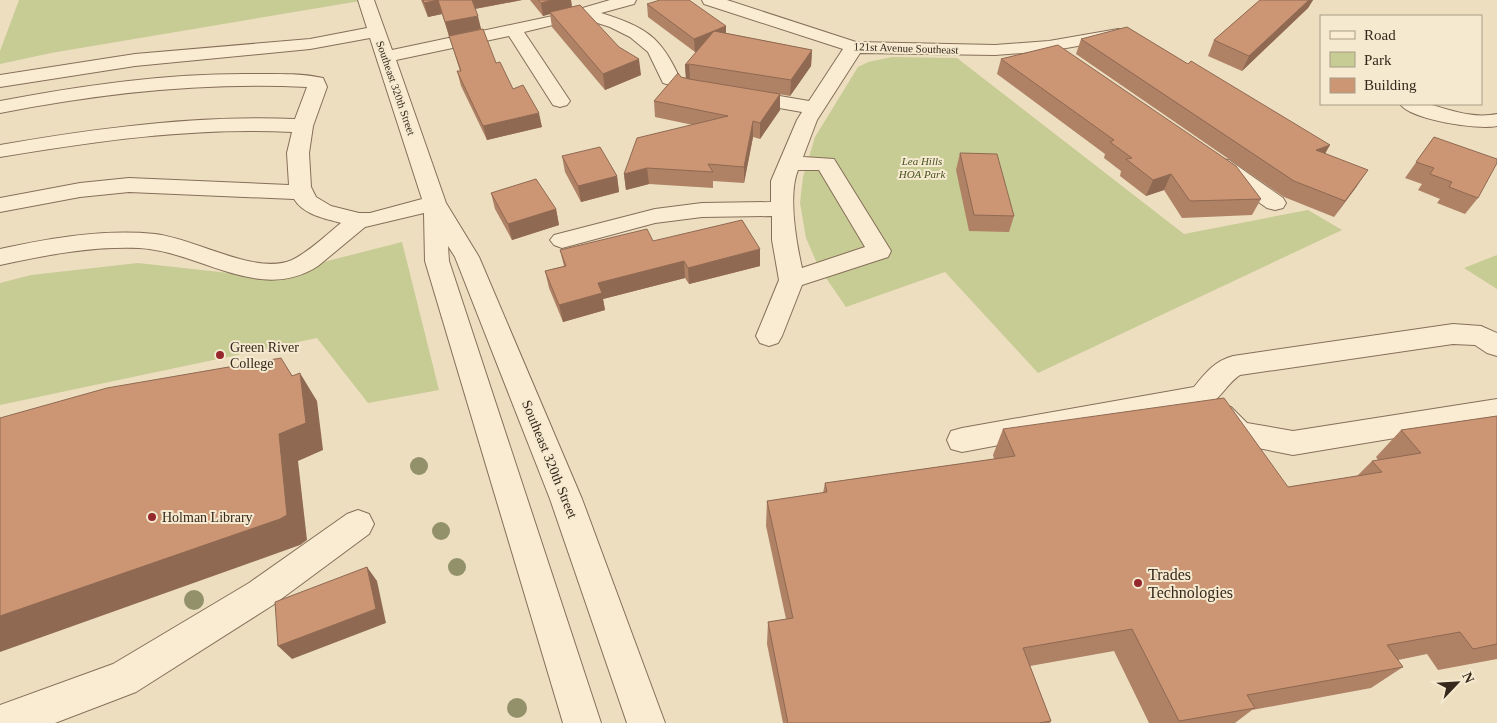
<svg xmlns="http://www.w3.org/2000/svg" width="1497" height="723" viewBox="0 0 1497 723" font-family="Georgia,serif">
<rect width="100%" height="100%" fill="#eddec0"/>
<g fill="#c7cb94">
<polygon points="19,0 366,0 51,53 0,64 0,51"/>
<polygon points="892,57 957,58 1184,234 1308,210 1342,230 1038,373 945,272 846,307 819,268 806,238 800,203 803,177 815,137 858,67 868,62"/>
<polygon points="402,242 439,390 368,403 317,338 0,405 0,283 31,275 138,263 265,277"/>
<polygon points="1497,255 1497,289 1464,268"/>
</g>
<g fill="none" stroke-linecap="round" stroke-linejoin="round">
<defs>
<g id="minor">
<path d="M358,0h16l18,50 170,-36 48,-14h26l-2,4 -33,9c44,14 60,23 79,66l-3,4 -7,2 -7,-2 -15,-31 -18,-15 -20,-10 -28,-9 -58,14 46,69 -3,4 -7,2 -7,-2 -44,-69 -113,24 50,143 33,54 103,242 83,224h-38l-77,-224 -95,-242 -7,-11 1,15 152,462h-38l-138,-462 -1,-48 -59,14 -47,39c-58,38 -119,-15 -179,-18 -47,-2 -93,7 -139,17v-16c51,-11 103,-20 155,-15 39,4 101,42 137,26 18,-9 34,-25 49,-37 -17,-5 -37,-8 -47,-24l-165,-7 -49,5 -80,15v-14l80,-15 49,-5 160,7 -2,-32 5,-21c-99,-5 -195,9 -292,25v-12c98,-17 196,-30 295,-26l12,-32c-104,-5 -205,6 -307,26v-12c84,-16 168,-28 254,-27 22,0 47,-1 69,4l4,9 -14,39 -4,27 2,34 5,10 15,9 28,7h11l52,-14 -52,-161 -60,11 -175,17 -135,21v-12l135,-21 175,-15 57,-11z"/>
<path d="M702,0h25l129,42 139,3 54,-4 69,-12 6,1 3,4 -3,4 -6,1 -69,12 -54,4 -135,-2 -43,67 -14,37 31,2 57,92 -3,6 -86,28 -20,51 -4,7 -9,3 -9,-3 -4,-7 23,-56 -7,-40v-24l-70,1 -47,6 -93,25 -8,-3 -4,-5 4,-5 101,-26 47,-6 69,-1v-21l26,-61 5,-8 -58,-10 -7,-2 -3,-4 3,-4 7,-2 65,11 34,-52 -139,-45zM798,170h21l46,77 -63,21c-6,-27 -14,-73 -4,-98z"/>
<path d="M1400,104c8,-1 19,-2 28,0 23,6 44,15 69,10v12c-19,4 -86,-6 -97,-22z"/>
<polygon points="1221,159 1229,160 1283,198 1286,203 1283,208 1275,210 1267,208 1213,170 1210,165 1213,160"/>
<path d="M1453,324l28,2 16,7v23l-10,-3 -12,-8 -22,-1 -213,31c-16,11 -20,27 -37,32l-241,45 -11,-3 -4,-9 4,-9 11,-3 232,-41c12,-15 21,-26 39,-31z"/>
<polygon points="1497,399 1497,421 1293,455 1228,442 1211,423 1206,415 1211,407 1221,404 1231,407 1247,423 1293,431"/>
<polygon points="358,510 369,514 374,524 369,534 273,605 136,692 55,723 0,723 0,705 113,664 249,583 347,514"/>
</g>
</defs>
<use href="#minor" stroke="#866f58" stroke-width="2"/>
<use href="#minor" fill="#f9ecd3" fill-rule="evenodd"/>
</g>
<g fill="#92916a">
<circle cx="419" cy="466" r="9"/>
<circle cx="441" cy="531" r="9"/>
<circle cx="457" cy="567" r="9"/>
<circle cx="194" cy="600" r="10"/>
<circle cx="517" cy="708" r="10"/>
</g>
<g fill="#af8165">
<polygon points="421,0 522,0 475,9 481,29 449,36 442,14 428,17"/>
<polygon points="530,0 571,0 572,7 641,75 605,90 552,27 550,14 543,16"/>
<polygon points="1260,0 1313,0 1308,8 1242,71 1208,56 1214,40"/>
<polygon points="647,4 726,26 726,33 812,50 811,66 790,96 690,79 780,94 780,110 760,139 753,137 744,183 713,181 713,188 649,184 626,190 624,174 693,125 655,117 654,101 681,77 686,78 685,65 696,52 695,52 648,17"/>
<polygon points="449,36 496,63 513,89 542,127 487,140 461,86 457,71 460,71"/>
<polygon points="1081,39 1325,153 1357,186 1334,217 1284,197 1076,54"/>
<polygon points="1001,59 1261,199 1252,215 1182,218 1164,190 1146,196 1120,176 1121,171 1104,158 1105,154 997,74"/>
<polygon points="1434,137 1478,198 1465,214 1437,203 1440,199 1418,190 1422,184 1405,178"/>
<polygon points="960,153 1014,216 1009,232 969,231 956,170"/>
<polygon points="562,156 617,176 619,192 581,202 565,172"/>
<polygon points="491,193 556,209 559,225 512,240 495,209"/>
<polygon points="653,241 760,266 689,284 685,278 603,299 605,310 563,322 549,288 545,271 564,266 560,250"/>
<polygon points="1497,416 1497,659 1438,670 1427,654 1398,660 1403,667 1371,688 1252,710 1235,723 1149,723 1114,651 1030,666 1051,721 1050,723 783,723 767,644 768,622 786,619 766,526 767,501 823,493 825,483 994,459 993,455 1003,429 1288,487 1357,476 1372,461 1378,460 1376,457 1401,430"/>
</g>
<g fill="#8f6952">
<polygon points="438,0 442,14 428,17 424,3"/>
<polygon points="471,0 522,0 474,9"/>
<polygon points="552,0 571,0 572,9 550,12 550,14 543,16 541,3"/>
<polygon points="1309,0 1313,0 1308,8 1242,71 1249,56"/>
<polygon points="478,16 481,29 449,36 445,22"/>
<polygon points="726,26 726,39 695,52 694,39"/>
<polygon points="812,50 811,66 790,96 791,80"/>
<polygon points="639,59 641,75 605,90 603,74"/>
<polygon points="689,64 690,79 686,80 685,65"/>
<polygon points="780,94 780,110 760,139 760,123"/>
<polygon points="539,113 542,127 487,140 483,126"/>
<polygon points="753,121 753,137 744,183 744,167"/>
<polygon points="1330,145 1321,161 1316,150"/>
<polygon points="647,168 649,184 626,190 624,174"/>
<polygon points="1368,170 1357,186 1334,217 1345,201"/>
<polygon points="1171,174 1164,190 1146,196 1153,180"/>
<polygon points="617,176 619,192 581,202 578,186"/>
<polygon points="556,209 559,225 512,240 508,224"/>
<polygon points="760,249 760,266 689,284 688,268"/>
<polygon points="684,261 685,278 603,299 605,310 563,322 559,305 598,283"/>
<polygon points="281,358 302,391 300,373 317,401 323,450 298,461 307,540 300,545 0,652 0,616 279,434 292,376"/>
<polygon points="367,567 377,581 386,623 292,659 278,646"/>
</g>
<g fill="#cc9675" stroke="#8f6952">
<polygon points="423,0 472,0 478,16 445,22 438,0 424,3"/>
<polygon points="538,0 552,0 541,3"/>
<polygon points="660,0 689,0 726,26 694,39 647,4"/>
<polygon points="1260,0 1309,0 1249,56 1214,40"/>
<polygon points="580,5 619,47 639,59 603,74 550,12"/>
<polygon points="1127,27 1188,64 1191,61 1330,145 1316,150 1368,170 1345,201 1294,181 1081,39"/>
<polygon points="483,29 496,63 500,62 513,89 523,85 539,113 483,126 457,71 461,71 449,36"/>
<polygon points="714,31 812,50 791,80 689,64 685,65"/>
<polygon points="1058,45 1236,166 1261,199 1190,201 1171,174 1153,180 1126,159 1132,158 1110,142 1114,140 1001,59"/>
<polygon points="678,73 681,77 689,79 780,94 760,123 753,121 744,167 708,164 713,172 647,168 624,174 637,138 728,116 654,101"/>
<polygon points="1434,137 1497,159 1497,163 1478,198 1449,187 1452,182 1430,174 1434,168 1416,162"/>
<polygon points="600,147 617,176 578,186 562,156"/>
<polygon points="960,153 997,154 1014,216 974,215"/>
<polygon points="536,179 556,209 508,224 491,193"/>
<polygon points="742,220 760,249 688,268 684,261 598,283 602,293 559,305 545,271 566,266 560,250 647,229 653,241"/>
<polygon points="281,358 292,376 300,373 306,423 279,434 287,515 280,519 0,616 0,418 107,388"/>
<polygon points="1224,398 1288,487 1382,472 1372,461 1421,453 1401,430 1497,416 1497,644 1473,649 1460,632 1387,645 1403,667 1247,695 1255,708 1179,721 1132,629 1023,648 1051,721 1039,723 788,723 768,622 793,618 767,501 827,492 825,483 1015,456 1003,429"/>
<polygon points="367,567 376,609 278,646 275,602"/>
</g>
<g fill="#95282d" stroke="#f5e9cf" stroke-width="2">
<circle cx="220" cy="355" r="5"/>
<circle cx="152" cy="517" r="5"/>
<circle cx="1138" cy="583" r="5"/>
</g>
<g text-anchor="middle" stroke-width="4" stroke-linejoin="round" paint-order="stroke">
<g font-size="11" fill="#36281c" stroke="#f5e9cf">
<text transform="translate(906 48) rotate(2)" y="4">121st Avenue Southeast</text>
<text transform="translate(396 88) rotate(71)" y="4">Southeast 320th Street</text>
</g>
<g font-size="11" font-style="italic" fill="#485223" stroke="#f5e9cf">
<text x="922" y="165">Lea Hills<tspan x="922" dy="13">HOA Park</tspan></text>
</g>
<g font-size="14" fill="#36281c" stroke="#f5e9cf" text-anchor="start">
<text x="230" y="352">Green River<tspan x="230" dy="16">College</tspan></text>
<text x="162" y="522">Holman Library</text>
</g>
<g font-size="14" fill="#36281c" stroke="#f5e9cf">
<text transform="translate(550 459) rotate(68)" y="5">Southeast 320th Street</text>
</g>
<g font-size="16" fill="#36281c" stroke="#f5e9cf" text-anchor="start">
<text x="1148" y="580">Trades<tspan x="1148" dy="18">Technologies</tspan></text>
</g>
</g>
<rect x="1320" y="15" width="162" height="90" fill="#f5e9cf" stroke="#a99c87"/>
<rect x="1330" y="31" width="25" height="8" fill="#f9ecd3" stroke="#a99c87"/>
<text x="1364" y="40" font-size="15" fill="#36281c">Road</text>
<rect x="1330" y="52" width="25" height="15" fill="#c7cb94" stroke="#a99c87"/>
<text x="1364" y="65" font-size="15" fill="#36281c">Park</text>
<rect x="1330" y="78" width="25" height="15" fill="#cc9675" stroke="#a99c87"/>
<text x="1364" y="90" font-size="15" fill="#36281c">Building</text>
<g transform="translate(1457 683) rotate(65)" stroke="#f5e9cf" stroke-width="4" paint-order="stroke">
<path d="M0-4L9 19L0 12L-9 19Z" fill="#36281c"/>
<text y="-8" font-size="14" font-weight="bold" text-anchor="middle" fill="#36281c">N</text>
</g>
</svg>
